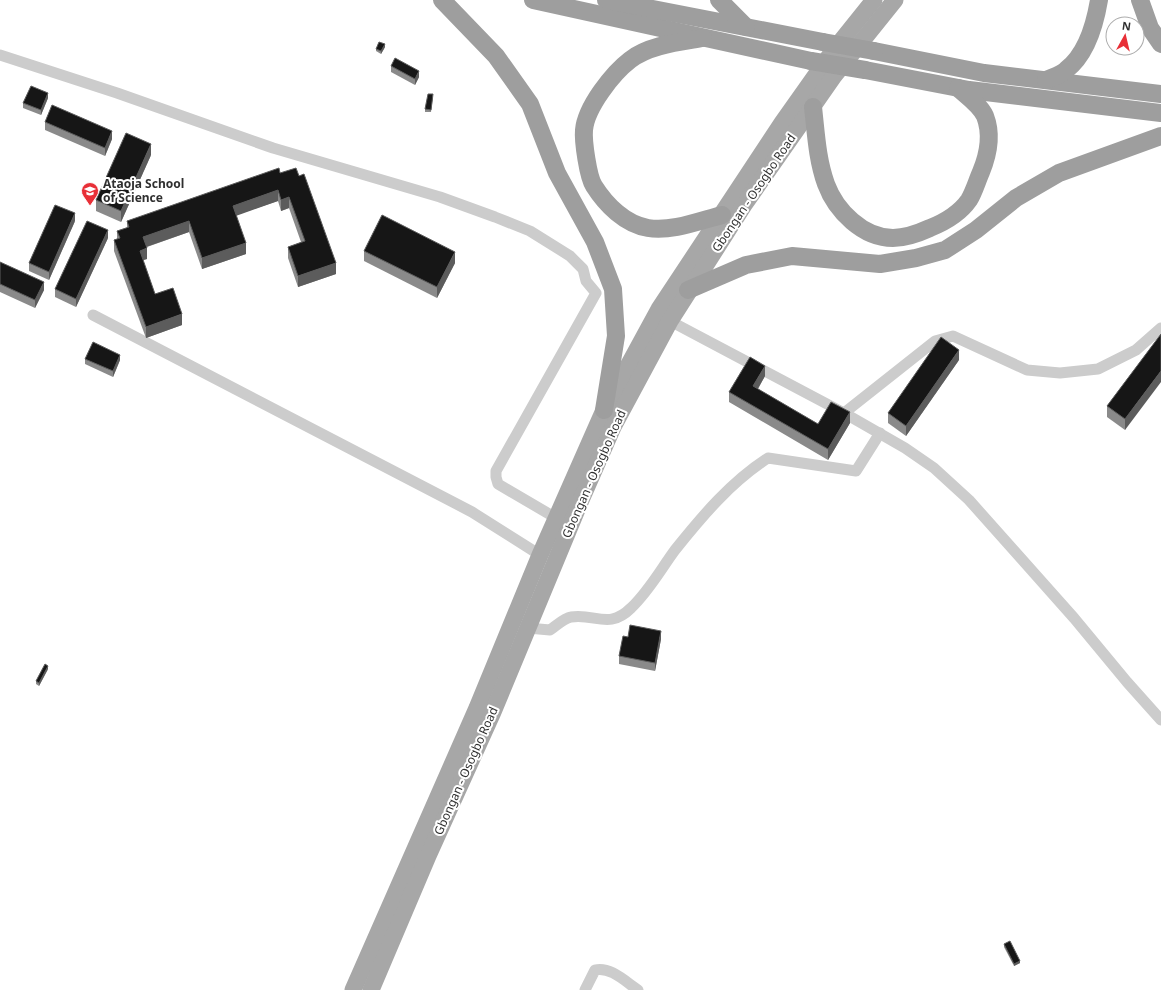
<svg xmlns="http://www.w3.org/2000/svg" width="1161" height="990" viewBox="0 0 1161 990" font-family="'Noto Sans',sans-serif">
<rect width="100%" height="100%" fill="#fff"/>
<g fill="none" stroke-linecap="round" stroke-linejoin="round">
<g stroke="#ccc" stroke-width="11">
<polyline points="0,55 117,93 273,148 440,197 495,217 530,231 570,256 583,269 586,281 596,293 496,471 496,477 498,484 556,518"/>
<polyline points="93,315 472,512 540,555"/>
<polyline points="670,321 844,413 905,448 934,468 969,500 1074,618 1127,682 1161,720"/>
<polyline points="844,413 935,341 953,336 1027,370 1060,373 1098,369 1136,350 1161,328"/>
<path d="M528,628l22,2c6,-4 14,-12 21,-13 24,-4 38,13 60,-9 18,-17 30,-39 44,-58 28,-35 56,-68 93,-92l88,13 24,-38"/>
<path d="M585,990l10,-20c15,-4 31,12 43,20"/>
</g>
<g stroke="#a7a7a7" stroke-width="17">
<polyline points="353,990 477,708 540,555 604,410 659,309 782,123 833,51 874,0"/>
<polyline points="371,990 428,856 493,712 581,500 613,427 670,321 744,205 834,76 895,0"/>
</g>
<g stroke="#9e9e9e" stroke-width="18">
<polyline points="442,0 496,56 530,104 557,173 595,242 613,289 616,336 604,410"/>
<polyline points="533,0 811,61"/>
<polyline points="606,0 823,42"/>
<polyline points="719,0 746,27"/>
<polyline points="1140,0 1150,28 1161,44"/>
<path d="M703,38c-23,4 -54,7 -73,22 -17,13 -44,47 -46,70 -1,11 4,47 10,56 12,19 31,38 54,42 23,4 51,-7 74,-13"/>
<polyline points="874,51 984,73 1161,94"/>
<polyline points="865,70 969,90 1161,113"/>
<path d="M1046,80c6,-3 15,-5 20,-10 21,-16 29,-46 33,-70"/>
<path d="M813,107c3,26 4,52 13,77 10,27 37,54 67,54 13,0 26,-5 37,-10 15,-6 30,-15 39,-28 5,-8 8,-19 12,-28 7,-17 11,-38 4,-56 -5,-11 -18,-20 -27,-28"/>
<polyline points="688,290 746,265 792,256 880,264 916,258 945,250 976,230 1016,198 1059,173 1161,136"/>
</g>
<g stroke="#9e9e9e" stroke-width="18">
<polyline points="823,42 874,51"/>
<polyline points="811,61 865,70"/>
</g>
</g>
<g fill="#8a8a8a">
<polygon points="385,47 381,54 376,51 376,49"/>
<polygon points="391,66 419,77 415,85 391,72"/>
<polygon points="433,97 431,112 425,112 425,109"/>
<polygon points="48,98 41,115 23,108 23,103"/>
<polygon points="45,122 112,139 105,156 45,130"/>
<polygon points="151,155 121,222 96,211 96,200"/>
<polygon points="280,173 336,274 298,287 288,258 288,247 301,242 289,208 281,211 278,201 236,215 246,254 202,269 189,232 147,247 147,259 143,260 155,294 182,325 146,338 114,251 114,240 117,239 117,231 127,228 127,221"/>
<polygon points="75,221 49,280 29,271 29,263"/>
<polygon points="108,238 76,307 55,297 55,289"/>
<polygon points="364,251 455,263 437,298 364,261"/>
<polygon points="0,262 44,290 35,308 0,292"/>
<polygon points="1161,334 1125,430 1107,417 1107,406"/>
<polygon points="85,359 120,360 113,377 85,364"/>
<polygon points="959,360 906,436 888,423 888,413"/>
<polygon points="765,376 758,389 818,424 850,423 828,460 729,402 729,392"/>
<polygon points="628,637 661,639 655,671 619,664 619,656"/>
<polygon points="48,669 39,686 36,684 36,681"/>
<polygon points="1004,944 1020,963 1014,966 1004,947"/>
</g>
<g fill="#5c5c5c">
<polygon points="385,44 385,47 381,54 381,51"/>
<polygon points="419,71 419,77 415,85 415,79"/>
<polygon points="48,93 48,98 41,115 41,110"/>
<polygon points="112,131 112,139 105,156 105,148"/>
<polygon points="151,144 151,155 121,222 121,211"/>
<polygon points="278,190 278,201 233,217 233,206"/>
<polygon points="289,197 289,208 281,211 281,200"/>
<polygon points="75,213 75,221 49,280 49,272"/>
<polygon points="189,221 189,232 143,248 143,237"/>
<polygon points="108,230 108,238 76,307 76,299"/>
<polygon points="246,243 246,254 202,269 202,258"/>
<polygon points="147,248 147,259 140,261 140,251"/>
<polygon points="455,252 455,263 437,298 437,287"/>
<polygon points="336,263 336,274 298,287 298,276"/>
<polygon points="44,282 44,290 35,308 35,300"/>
<polygon points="182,314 182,325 146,338 146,327"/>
<polygon points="959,350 959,360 906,436 906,426"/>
<polygon points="120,355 120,360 113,377 113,371"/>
<polygon points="765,366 765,376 753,397 753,386"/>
<polygon points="1161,371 1161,382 1125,430 1125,419"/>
<polygon points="850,412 850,423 828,460 828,449"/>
<polygon points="661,631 661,639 655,671 655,663"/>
<polygon points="48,666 48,669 39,686 39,683"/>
<polygon points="1020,961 1020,963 1014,966 1014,964"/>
</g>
<g fill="#161616" stroke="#5c5c5c">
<polygon points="379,42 385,44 381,51 376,49"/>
<polygon points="395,58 419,71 415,79 391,66"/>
<polygon points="31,86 48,93 41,110 23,103"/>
<polygon points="428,94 433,94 431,110 425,109"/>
<polygon points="52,105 112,131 105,148 45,122"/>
<polygon points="126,133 151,144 121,211 96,200"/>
<polygon points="279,168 280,173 296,168 299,176 304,174 336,263 298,276 288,247 305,241 289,197 281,200 278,190 233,206 246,243 202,258 189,221 143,237 147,248 140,251 155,294 173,288 182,314 146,327 114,240 120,238 117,231 129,227 127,221"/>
<polygon points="55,205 75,213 49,272 29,263"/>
<polygon points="382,215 455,252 437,287 364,251"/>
<polygon points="87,221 108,230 76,299 55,289"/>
<polygon points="0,262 44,282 35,300 0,284"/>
<polygon points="1161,334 1161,371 1125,419 1107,406"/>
<polygon points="941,337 959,350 906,426 888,413"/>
<polygon points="93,342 120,355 113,371 85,359"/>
<polygon points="750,357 765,366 753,386 818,424 831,402 850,412 828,449 729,392"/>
<polygon points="630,625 661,631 655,663 619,656 623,636 628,637"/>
<polygon points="45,664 48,666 39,683 36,681"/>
<polygon points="1010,941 1020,961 1014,964 1004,944"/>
</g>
<defs>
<symbol id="school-pin" viewBox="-11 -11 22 30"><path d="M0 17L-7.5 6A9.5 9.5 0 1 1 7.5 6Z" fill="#e82f37" stroke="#fff"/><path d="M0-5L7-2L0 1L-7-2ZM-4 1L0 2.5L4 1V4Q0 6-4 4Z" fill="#fff"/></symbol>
</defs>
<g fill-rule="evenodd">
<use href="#school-pin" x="80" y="181" width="20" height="27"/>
</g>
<g text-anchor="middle" stroke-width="4" stroke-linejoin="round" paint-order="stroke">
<g font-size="12" font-weight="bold" fill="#2f2f2f" stroke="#fff" text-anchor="start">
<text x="103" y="188">Ataoja School<tspan x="103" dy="14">of Science</tspan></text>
</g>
<g font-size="12" fill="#2f2f2f" stroke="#fff">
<text transform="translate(754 193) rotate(-56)" y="4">Gbongan - Osogbo Road</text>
<text transform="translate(594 474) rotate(-66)" y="4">Gbongan - Osogbo Road</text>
<text transform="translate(466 771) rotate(-66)" y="4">Gbongan - Osogbo Road</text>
</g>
</g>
<g transform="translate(1125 36) rotate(8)"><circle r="19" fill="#ffffff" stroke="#acacac"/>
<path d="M0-3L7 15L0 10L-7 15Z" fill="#e82f37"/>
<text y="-6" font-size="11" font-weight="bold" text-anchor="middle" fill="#2f2f2f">N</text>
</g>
</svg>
